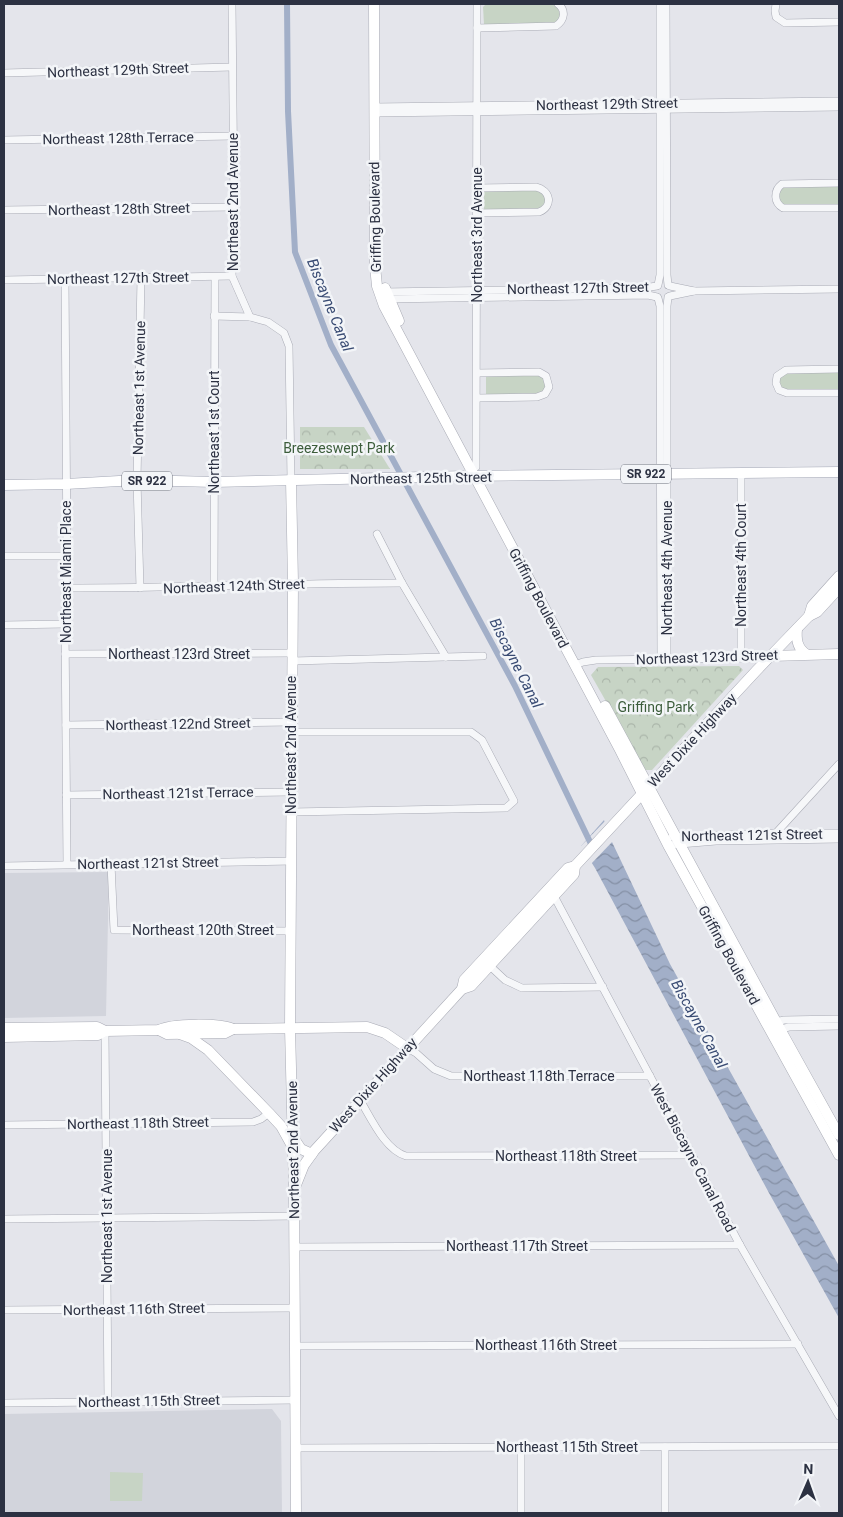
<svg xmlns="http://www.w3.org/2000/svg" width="843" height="1517" viewBox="0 0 843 1517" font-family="Roboto,sans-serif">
<defs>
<pattern id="park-crowns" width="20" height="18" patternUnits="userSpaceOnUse" patternTransform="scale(1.25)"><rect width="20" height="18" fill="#c7d4c5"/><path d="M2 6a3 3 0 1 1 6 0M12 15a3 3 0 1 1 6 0" fill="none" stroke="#abb6aa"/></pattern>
<pattern id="water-waves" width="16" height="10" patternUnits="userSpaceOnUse" patternTransform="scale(1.25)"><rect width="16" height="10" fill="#a2afc8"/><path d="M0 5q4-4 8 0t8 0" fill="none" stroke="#848fa4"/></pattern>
</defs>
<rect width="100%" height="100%" fill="#e4e5eb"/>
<g fill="#d2d4dc">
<polygon points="109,872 106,1016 4,1018 4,873"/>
<polygon points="272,1409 281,1421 282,1513 4,1513 4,1414"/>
</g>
<g fill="#c7d4c5">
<polygon points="551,4 557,6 561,16 555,24 486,26 484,24 483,7 485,5"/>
<polygon points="839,185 839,206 782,206 777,197 783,186"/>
<polygon points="533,189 542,191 547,200 540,209 487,210 484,209 484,192 487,190"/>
<polygon points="839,372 839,390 784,390 779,384 780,377 783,373"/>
<polygon points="533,374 544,377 546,386 541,394 486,394 486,375"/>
<polygon points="110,1472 143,1473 142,1501 110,1501"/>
</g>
<g fill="url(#park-crowns)">
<polygon points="300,427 364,427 390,469 300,469"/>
<polygon points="739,666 743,670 652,770 645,770 591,675 598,667"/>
</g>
<polygon fill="url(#water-waves)" points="604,820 612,842 670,964 839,1266 839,1318 769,1193 595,868 581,846"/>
<polygon fill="#e4e5eb" points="607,819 614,840 590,865 579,848"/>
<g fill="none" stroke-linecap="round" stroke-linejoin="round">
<polyline stroke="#a2afc8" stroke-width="6" points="287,4 288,111 295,252 331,345 515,686 591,844"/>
<defs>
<g id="street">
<polyline points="232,4 234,207 232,276 250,317 268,322 284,333 289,346 291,480"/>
<polyline points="666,4 667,275 668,285"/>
<polyline points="776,4 775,11 776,17 785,23 839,22"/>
<path d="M477,28l79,-2c9,-6 10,-16 2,-22"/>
<polyline points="4,73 232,67"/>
<polyline points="374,107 839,101"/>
<polyline points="374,113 839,107"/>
<polyline points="4,140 233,136"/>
<path d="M839,183l-57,1c-9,7 -8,19 1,24h56"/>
<path d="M477,188l59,-1c14,3 18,19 3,25l-62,1"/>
<polyline points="4,210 234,207"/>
<polyline points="65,279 67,556 65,624 67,864"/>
<polyline points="4,280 232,276"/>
<polyline points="658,285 660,275 660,4"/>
<polyline points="670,286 694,291 839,289"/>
<polyline points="383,292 643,288 657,286"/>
<polyline points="670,296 694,291"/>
<polyline points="658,298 660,306 661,659"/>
<polyline points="387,299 648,295 657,297"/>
<polyline points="214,316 250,317"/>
<polyline points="839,369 786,370 777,376 776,383 779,390 787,393 839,393"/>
<polyline points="477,398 537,397 545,394 549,387 546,376 539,372 477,373"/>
<polyline points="476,467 477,4"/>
<polyline points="741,473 741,658"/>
<polyline points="377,534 402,583 446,657"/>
<polyline points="4,556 67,556"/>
<polyline points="214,587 215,277"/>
<path d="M65,588c113,0 225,-5 337,-5"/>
<polyline points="140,588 137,480 141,278"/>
<polyline points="4,625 65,624"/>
<polyline points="65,654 292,653"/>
<polyline points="667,659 667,306 668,297"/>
<polyline points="292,661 483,656"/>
<polyline points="575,665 583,662 596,660 755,658 771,656"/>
<polyline points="66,725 291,722"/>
<polyline points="291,732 471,732 482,740 514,801 506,808 291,812"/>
<polyline points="66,795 290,792"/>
<polyline points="776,833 839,764"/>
<polyline points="672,837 776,833 839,833"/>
<polyline points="668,845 716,841 839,839"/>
<polyline points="111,864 114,930 291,931"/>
<polyline points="4,866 292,861"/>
<polyline points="554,896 740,1245 839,1416"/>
<polyline points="490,966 505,980 522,988 603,987"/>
<polyline points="772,1023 784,1020 839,1019"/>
<polyline points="777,1030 789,1027 839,1026"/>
<polyline points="105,1031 108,1402"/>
<polyline points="407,1048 416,1053 434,1069 451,1076 650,1076"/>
<path d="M360,1100c11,18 25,50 46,56l285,-1"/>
<polyline points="4,1125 253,1122 261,1119 269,1113"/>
<polyline points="4,1219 294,1216"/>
<polyline points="294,1247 740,1245"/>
<polyline points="4,1310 294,1308"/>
<polyline points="294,1346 798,1344"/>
<polyline points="4,1403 295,1400"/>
<polyline points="295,1448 839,1446"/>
<polyline points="521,1513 521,1448"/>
<polyline points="665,1513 665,1447"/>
</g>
<g id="secondary">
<polyline points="374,4 375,266 377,286 384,306 620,750 668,845 839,1155"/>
<polyline points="385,288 399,321"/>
<polyline points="291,480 293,583 290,1028 294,1188 296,1513"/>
<polyline points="809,616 812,606 839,576"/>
<path d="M797,629c-1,10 0,19 9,25"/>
<polyline points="771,656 839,654"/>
<polyline points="605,706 780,1029 839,1135"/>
<polyline points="462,989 464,980 568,868 575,866"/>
<path d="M4,1028l93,-1 8,4 54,-1c13,-7 61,-7 74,-1l134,-2 18,6 22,15"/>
<polyline points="159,1030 167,1034 225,1033 233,1029"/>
<polyline points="180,1034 191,1038 208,1050 269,1113 281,1126 291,1144"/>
<polyline points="4,1037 98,1035 105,1031"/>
<polyline points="293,1137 301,1149 312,1154"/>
<polyline points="296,1185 304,1165 314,1151 462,989 471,986 574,874 575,866 757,670 809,616 817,612 839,588"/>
</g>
<polyline id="primary" points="4,485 66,484 137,480 214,482 467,476 839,472"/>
</defs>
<use href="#street" stroke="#a9abb5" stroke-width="8"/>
<use href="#secondary" stroke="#a9abb5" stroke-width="11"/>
<use href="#primary" stroke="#a4a8b6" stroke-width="11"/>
<use href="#street" stroke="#f6f7f9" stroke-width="7"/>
<use href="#secondary" stroke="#fff" stroke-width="10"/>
<use href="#primary" stroke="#fff" stroke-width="10"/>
</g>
<g text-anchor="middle" stroke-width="5" stroke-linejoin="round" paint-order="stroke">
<g fill="#f3f5f8" stroke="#686c79" stroke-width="1">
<rect x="621" y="464.5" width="50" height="19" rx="4"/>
<rect x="122" y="471.5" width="50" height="19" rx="4"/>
</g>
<g font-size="12" font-weight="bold" fill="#2c3142">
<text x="646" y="478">SR 922</text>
<text x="147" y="485">SR 922</text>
</g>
<g font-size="14" fill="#2c3142" stroke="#f3f5f8">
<text transform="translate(118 70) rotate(-2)" y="5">Northeast 129th Street</text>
<text transform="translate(607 104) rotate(-1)" y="5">Northeast 129th Street</text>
<text transform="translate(118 138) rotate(-1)" y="5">Northeast 128th Terrace</text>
<text transform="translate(233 202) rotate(-90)" y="5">Northeast 2nd Avenue</text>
<text transform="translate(119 209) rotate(-1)" y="5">Northeast 128th Street</text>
<text transform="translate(375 217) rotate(-91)" y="5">Griffing Boulevard</text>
<text transform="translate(477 235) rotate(-90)" y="5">Northeast 3rd Avenue</text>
<text transform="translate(118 278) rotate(-1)" y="5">Northeast 127th Street</text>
<text transform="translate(578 288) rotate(-1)" y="5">Northeast 127th Street</text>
<text transform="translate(139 388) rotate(-89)" y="5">Northeast 1st Avenue</text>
<text transform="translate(214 432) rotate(-90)" y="5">Northeast 1st Court</text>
<text transform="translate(421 478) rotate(-1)" y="5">Northeast 125th Street</text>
<text transform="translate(741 565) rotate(-90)" y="5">Northeast 4th Court</text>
<text transform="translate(667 568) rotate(-90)" y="5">Northeast 4th Avenue</text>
<text transform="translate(66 572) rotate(-90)" y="5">Northeast Miami Place</text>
<text transform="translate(234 586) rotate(-2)" y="5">Northeast 124th Street</text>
<text transform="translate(539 598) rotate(62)" y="5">Griffing Boulevard</text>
<text x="179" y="659">Northeast 123rd Street</text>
<text transform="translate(707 657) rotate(-2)" y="5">Northeast 123rd Street</text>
<text transform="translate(178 724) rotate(-1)" y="5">Northeast 122nd Street</text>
<text transform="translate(692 740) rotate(-47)" y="5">West Dixie Highway</text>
<text transform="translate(291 745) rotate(-90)" y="5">Northeast 2nd Avenue</text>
<text transform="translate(178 793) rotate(-1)" y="5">Northeast 121st Terrace</text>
<text transform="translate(752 835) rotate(-1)" y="5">Northeast 121st Street</text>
<text transform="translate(148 863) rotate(-1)" y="5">Northeast 121st Street</text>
<text x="203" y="935">Northeast 120th Street</text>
<text transform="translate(729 955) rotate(61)" y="5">Griffing Boulevard</text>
<text x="539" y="1081">Northeast 118th Terrace</text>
<text transform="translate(373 1085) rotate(-48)" y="5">West Dixie Highway</text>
<text transform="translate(138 1123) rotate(-1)" y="5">Northeast 118th Street</text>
<text transform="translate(293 1150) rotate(-91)" y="5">Northeast 2nd Avenue</text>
<text x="566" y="1161">Northeast 118th Street</text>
<text transform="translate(693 1158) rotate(62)" y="5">West Biscayne Canal Road</text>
<text transform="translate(107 1216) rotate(-90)" y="5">Northeast 1st Avenue</text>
<text x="517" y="1251">Northeast 117th Street</text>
<text transform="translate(134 1309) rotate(-1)" y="5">Northeast 116th Street</text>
<text x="546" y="1350">Northeast 116th Street</text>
<text transform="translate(149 1401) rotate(-1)" y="5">Northeast 115th Street</text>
<text x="567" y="1452">Northeast 115th Street</text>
</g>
<g font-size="14" fill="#3c5d3b" stroke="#f3f5f8">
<text x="339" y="453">Breezeswept Park</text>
<text x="656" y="712">Griffing Park</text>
</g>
<g font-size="15" font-style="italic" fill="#394b73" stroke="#f3f5f8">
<text transform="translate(330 305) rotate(68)" y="5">Biscayne Canal</text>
<text transform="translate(516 663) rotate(63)" y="5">Biscayne Canal</text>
<text transform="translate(699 1024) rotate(61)" y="5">Biscayne Canal</text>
</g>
</g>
<rect width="843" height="1517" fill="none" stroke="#2c3142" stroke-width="10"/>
<g transform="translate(808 1482) rotate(2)" stroke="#f3f5f8" stroke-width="4" paint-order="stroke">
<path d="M0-4L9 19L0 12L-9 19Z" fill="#2c3142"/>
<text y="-8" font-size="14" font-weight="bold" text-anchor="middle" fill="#2c3142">N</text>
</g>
</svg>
